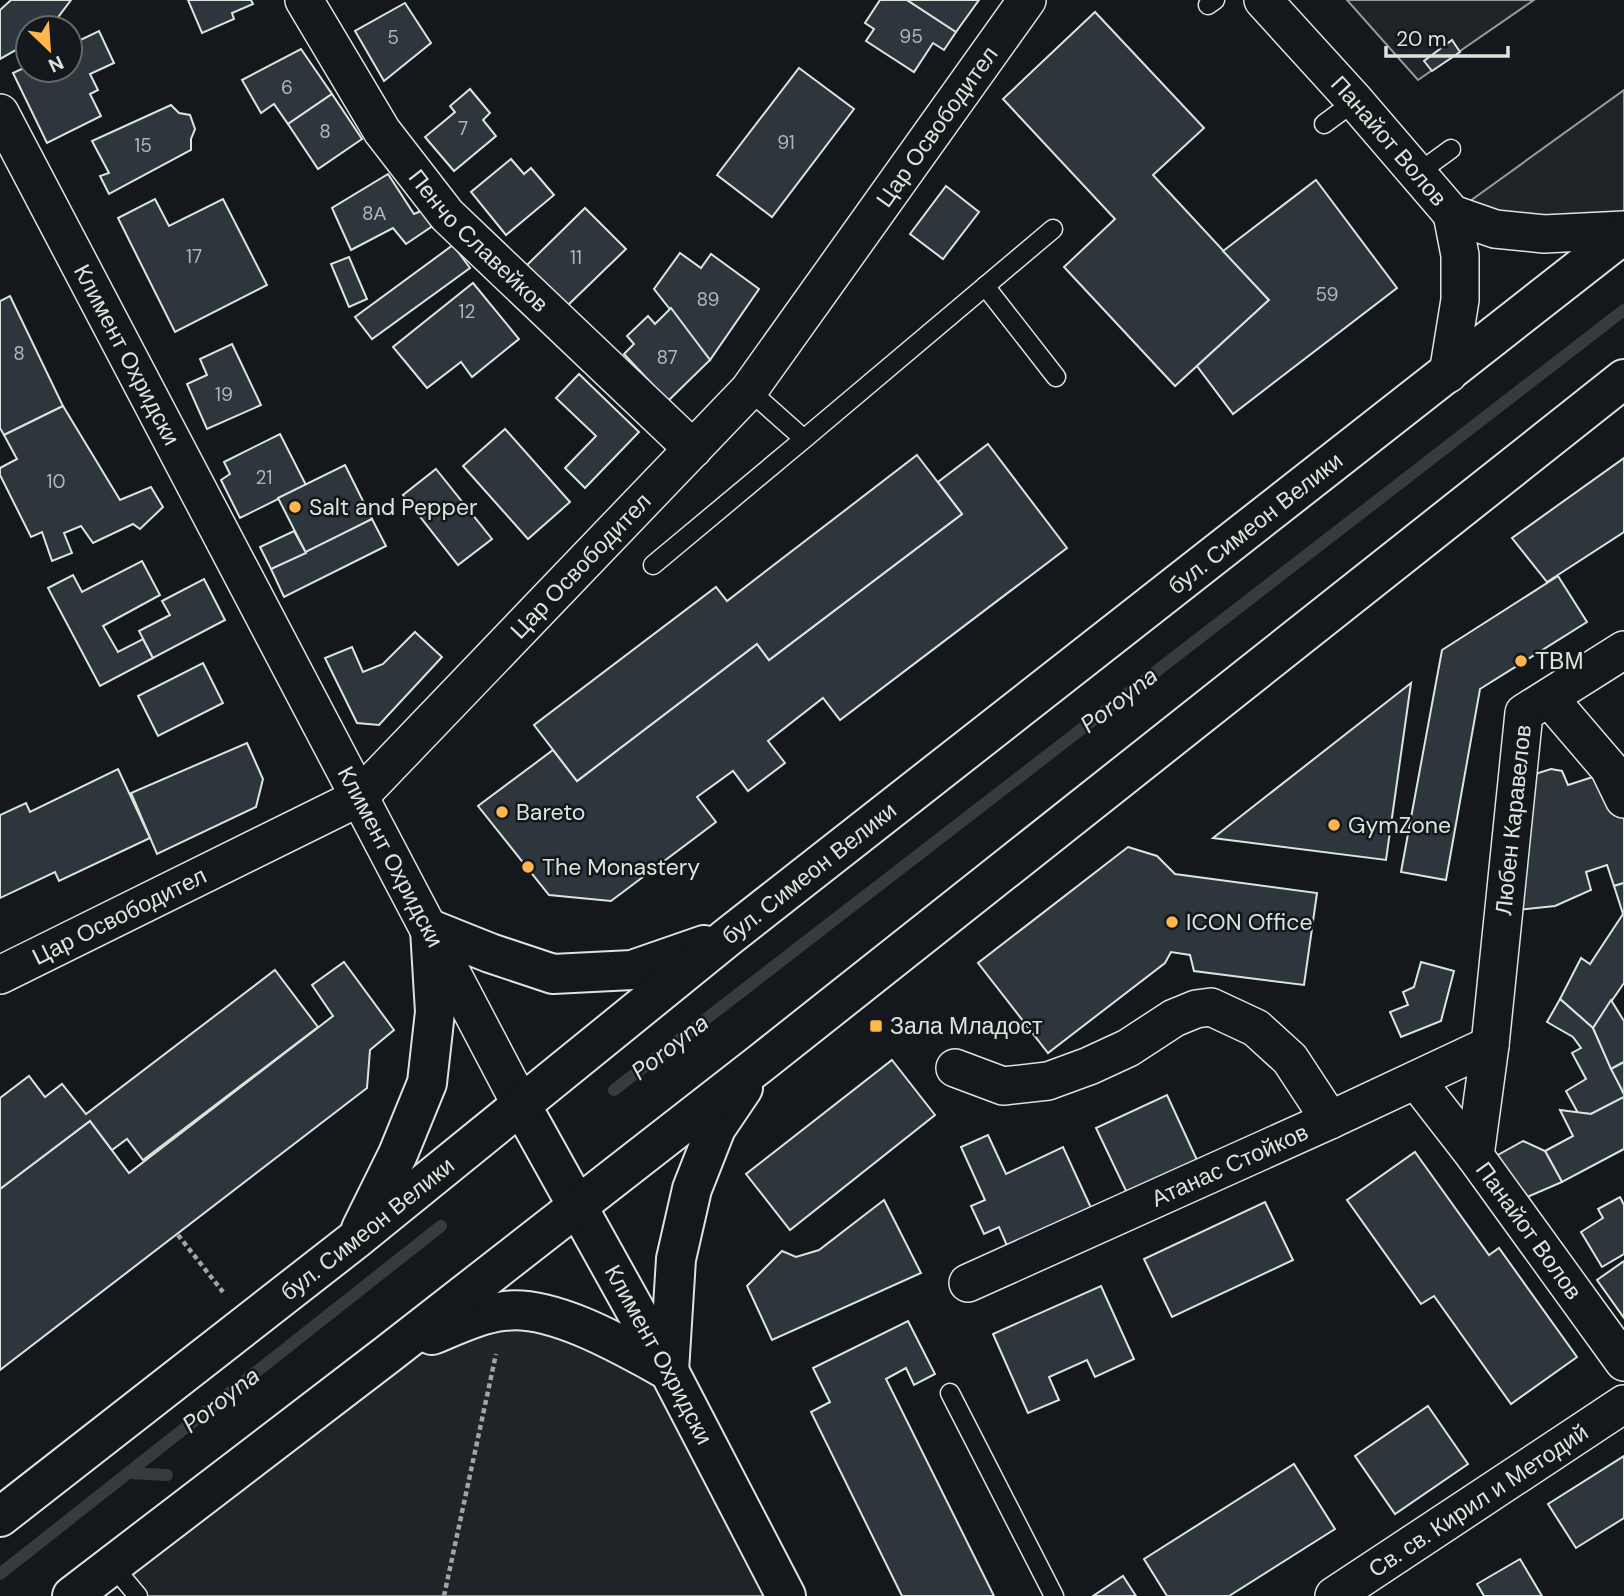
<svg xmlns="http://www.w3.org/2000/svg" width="1624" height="1596" viewBox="0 0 1624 1596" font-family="'DM Sans',sans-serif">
<rect width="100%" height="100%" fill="#14181c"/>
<g fill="#202428" stroke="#939e99" stroke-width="2">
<polygon points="1347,0 1534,0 1418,80"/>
<polygon points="1624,90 1624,230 1452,214"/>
<polygon points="506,1310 669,1371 786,1596 138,1596 112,1565 388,1354"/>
</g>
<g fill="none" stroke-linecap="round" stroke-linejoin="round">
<g stroke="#363b3e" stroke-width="12">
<polyline points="614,1090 1624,310"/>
<polyline points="130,1473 167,1475"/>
<polyline points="0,1574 441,1226"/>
</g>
</g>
<g fill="#2c363c" stroke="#d8e6dc" stroke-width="2">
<polygon points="11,0 71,0 50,28 28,28 28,43 0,59 0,10"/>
<polygon points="188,0 251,0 253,4 232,13 234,19 202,33"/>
<polygon points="880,0 907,0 956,32 944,50 933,43 914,72 866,41 874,29 865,23"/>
<polygon points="907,0 979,0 956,32"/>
<polygon points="405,3 431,43 384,81 355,31"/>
<polygon points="1095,12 1204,128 1153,175 1269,300 1175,386 1064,267 1115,219 1003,99"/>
<polygon points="99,31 114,63 90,74 98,90 90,94 101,116 47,143 13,73 28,66 28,70 70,70 70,45"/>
<polygon points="1452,40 1460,52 1432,71 1424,61"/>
<polygon points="301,49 332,94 288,124 274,104 261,113 242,80"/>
<polygon points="799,68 854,109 772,217 717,175"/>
<polygon points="470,89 490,113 483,120 496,136 454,171 425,137 455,112 450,106"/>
<polygon points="332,94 362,139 318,169 288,124"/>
<polygon points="171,105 179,113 190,115 195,129 191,139 191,150 109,194 100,176 109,173 92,141"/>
<polygon points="511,159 524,174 531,168 554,195 506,235 471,192"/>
<polygon points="388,174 414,214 421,211 434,225 406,244 393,228 351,250 332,208"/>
<polygon points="1316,180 1397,288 1233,414 1197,366 1269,300 1223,251"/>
<polygon points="946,186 979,212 943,259 910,234"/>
<polygon points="155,199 169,226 223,199 267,285 175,332 118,218"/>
<polygon points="585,208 626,249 566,307 526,266"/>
<polygon points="453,245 470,268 372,339 355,317"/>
<polygon points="680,253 701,268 711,254 759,289 710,360 654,289"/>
<polygon points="349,257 367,299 349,307 331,264"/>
<polygon points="473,283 519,339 472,377 461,362 427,388 393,347"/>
<polygon points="10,296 63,406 4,435 0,428 0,301"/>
<polygon points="671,308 710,360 668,401 624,354 634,344 627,336 648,316 655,324"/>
<polygon points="232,344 261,405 207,429 187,384 207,375 200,359"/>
<polygon points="579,374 639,432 585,488 565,468 596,436 556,398"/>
<polygon points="63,406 120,500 151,487 163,507 140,529 133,524 93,543 81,526 64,533 72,553 52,561 42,532 31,537 0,475 0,468 17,459 4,435"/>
<polygon points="505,429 570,502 528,539 463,466"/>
<polygon points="280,434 306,485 240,518 221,480 230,474 224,462"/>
<polygon points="988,444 1067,548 840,720 823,698 768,741 785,763 748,791 733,771 697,797 716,822 611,901 549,895 478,806 553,750 577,781 757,644 769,660 962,514 938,482"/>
<polygon points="917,455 962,514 769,660 757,644 577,781 534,725 716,587 727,601"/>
<polygon points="1624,458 1624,532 1547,582 1512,538"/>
<polygon points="345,465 372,519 306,553 278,498"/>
<polygon points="436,469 492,539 458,565 403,495"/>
<polygon points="372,519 386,546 284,597 271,569"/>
<polygon points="294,531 306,553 271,569 260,547"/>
<polygon points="142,561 160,595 103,626 118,652 143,639 153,658 100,686 48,588 73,575 82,592"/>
<polygon points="1558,576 1587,622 1480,689 1446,880 1401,872 1442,650"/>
<polygon points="204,579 225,620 153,658 139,631 170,615 162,601"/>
<polygon points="415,632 442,657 379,725 357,723 325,658 352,647 363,672 383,664"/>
<polygon points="203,663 223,703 158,736 138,696"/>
<polygon points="1411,683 1386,860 1213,838"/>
<polygon points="247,743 263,779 256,807 157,854 131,793"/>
<polygon points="118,769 150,838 59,881 55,872 0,898 0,815 26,803 30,812"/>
<polygon points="1551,769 1562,771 1568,785 1599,775 1624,819 1624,883 1614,886 1607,865 1586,872 1591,890 1555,906 1516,910 1532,780 1538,773"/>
<polygon points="1128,847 1157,856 1175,874 1317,893 1304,985 1194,971 1190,955 1171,952 1165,963 1048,1053 978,963"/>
<polygon points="1624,883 1624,983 1593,1028 1560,999 1581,958 1590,964 1623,914 1614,886"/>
<polygon points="344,962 394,1030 370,1050 367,1088 0,1370 0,1189 90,1121 129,1173 333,1016 312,985"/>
<polygon points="1421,962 1454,971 1441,1021 1401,1037 1390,1012 1408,1005 1403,992 1414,987"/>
<polygon points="275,970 318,1027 143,1160 127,1139 112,1150 90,1121 0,1189 0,1098 29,1076 45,1097 62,1084 86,1114"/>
<polygon points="1560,999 1593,1028 1624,1094 1624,1097 1591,1114 1578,1113 1566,1091 1586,1079 1572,1053 1581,1048 1573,1037 1547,1022"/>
<polygon points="1611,1000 1624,1021 1624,1062 1611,1069 1593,1028"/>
<polygon points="892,1060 935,1115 790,1230 746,1174"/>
<polygon points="1624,1062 1624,1094 1611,1069"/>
<polygon points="1167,1095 1197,1160 1127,1193 1096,1128"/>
<polygon points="1624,1097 1624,1149 1562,1182 1545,1151 1573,1136 1560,1110 1591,1114"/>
<polygon points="988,1135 1006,1174 1063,1147 1092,1210 1008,1248 999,1227 984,1234 971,1206 985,1200 961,1147"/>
<polygon points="1523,1141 1545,1151 1562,1182 1525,1198 1496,1156"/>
<polygon points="1415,1152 1489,1255 1499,1248 1577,1357 1511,1404 1434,1296 1421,1304 1347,1200"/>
<polygon points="1620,1197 1624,1205 1624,1254 1602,1267 1581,1232 1603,1218 1598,1209"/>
<polygon points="884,1200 921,1273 772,1340 747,1286 782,1251 796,1257 819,1250"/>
<polygon points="1265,1202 1293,1260 1172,1317 1144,1259"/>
<polygon points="1624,1261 1624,1318 1597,1280"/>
<polygon points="1101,1286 1134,1359 1095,1377 1087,1360 1049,1377 1059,1400 1028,1413 993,1334"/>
<polygon points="908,1321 935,1374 914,1385 906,1368 886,1379 994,1596 902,1596 811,1412 830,1402 813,1368"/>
<polygon points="1428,1406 1468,1464 1395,1514 1355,1456"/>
<polygon points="1624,1456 1624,1518 1576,1548 1548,1504"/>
<polygon points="1294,1464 1335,1529 1229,1596 1167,1596 1144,1559"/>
<polygon points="1520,1559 1542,1596 1484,1596 1477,1584"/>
<polygon points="1123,1576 1136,1596 1093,1596"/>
</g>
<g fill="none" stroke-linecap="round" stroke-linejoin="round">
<defs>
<g id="lane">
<polyline points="1208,5 1215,0"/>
<polyline points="1324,124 1355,101"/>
<polyline points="1418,173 1451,149"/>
<polyline points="985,286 1056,377"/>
<polyline points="749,390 804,439 1053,229"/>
<polyline points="653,565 804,439"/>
<polyline points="950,1393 1054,1596"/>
<polyline points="112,1565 138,1596"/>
</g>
<g id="street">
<path id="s1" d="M304,0l78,131 65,84 246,234"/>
<path id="s2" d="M1263,0l92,101 97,113 43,15 49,5 80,-4"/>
<path id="s3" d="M0,113l521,992"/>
<polyline points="1448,374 1460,300 1460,255 1452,214"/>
<path id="s4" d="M1624,650l-100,63 -34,332 -15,111 149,206"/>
<polyline points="1549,698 1609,768 1624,799"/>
<path id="s5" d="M0,975l358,-177 391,-408 278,-390"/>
<polyline points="955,1068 1003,1086 1048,1081 1089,1066 1128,1048 1174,1018 1196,1009 1211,1007 1256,1028 1290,1059 1330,1120"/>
<polyline points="1416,1080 1475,1156"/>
<path id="s6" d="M968,1283l362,-163 160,-75"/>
<path id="s7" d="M1334,1596l290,-192"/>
</g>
<g id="secondary">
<path id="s8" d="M521,1105l148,266 117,225"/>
<polyline points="361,1229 398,1154 427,1083 435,1012 430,929 490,953 553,974 632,970 704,945"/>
<path d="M432,1335c23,-9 46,-21 72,-24 49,-7 123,37 165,60l7,-112 16,-70 24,-61 27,-40"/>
<path id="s9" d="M0,1517l356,-278 373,-303 895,-702"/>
<polyline points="72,1596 388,1354 761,1063 1624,379"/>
</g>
</defs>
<use href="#lane" stroke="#d8e6dc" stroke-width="21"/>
<use href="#street" stroke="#d8e6dc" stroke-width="40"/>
<use href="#secondary" stroke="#d8e6dc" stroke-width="42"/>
<g stroke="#9da8a2" stroke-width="4.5" stroke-dasharray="5 3.5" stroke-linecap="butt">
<polyline points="1532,0 1532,1"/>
<polyline points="178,1235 223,1292"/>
<polyline points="444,1596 496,1354"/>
</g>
<use href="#lane" stroke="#14181c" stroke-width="18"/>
<use href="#street" stroke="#14181c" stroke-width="37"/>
<use href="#secondary" stroke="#14181c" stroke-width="38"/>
</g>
<g fill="#ffb74d" stroke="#14181c" stroke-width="2.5">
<circle cx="295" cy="507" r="7"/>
<circle cx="1521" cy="661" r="7"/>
<circle cx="502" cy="812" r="7"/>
<circle cx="1334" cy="825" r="7"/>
<circle cx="528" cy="867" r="7"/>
<circle cx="1172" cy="922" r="7"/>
<rect x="869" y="1019" width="14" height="14" rx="3.5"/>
</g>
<g text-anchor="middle" stroke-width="5" stroke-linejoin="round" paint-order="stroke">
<g font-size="19" fill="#adbab4">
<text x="911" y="43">95</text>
<text x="393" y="44">5</text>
<text x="287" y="94">6</text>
<text x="463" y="135">7</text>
<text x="325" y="138">8</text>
<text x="786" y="149">91</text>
<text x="143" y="152">15</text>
<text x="374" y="220">8А</text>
<text x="194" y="263">17</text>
<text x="576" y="264">11</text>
<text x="1327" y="301">59</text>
<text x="708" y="306">89</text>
<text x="467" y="318">12</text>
<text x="19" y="360">8</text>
<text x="667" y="364">87</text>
<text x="224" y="401">19</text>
<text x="264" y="484">21</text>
<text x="56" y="488">10</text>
</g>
<g font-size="23" fill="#d8e6dc" stroke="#14181c">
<text dy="8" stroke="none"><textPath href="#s5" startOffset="1288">Цар Освободител</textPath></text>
<text dy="8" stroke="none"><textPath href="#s2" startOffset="189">Панайот Волов</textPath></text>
<text dy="8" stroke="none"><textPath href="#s1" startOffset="299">Пенчо Славейков</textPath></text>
<text dy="8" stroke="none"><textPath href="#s3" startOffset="273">Климент Охридски</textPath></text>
<text dy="8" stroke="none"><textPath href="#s9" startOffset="1601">бул. Симеон Велики</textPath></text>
<text dy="8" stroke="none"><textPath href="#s5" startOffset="721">Цар Освободител</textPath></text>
<text transform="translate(1513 820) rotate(-84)" y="8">Любен Каравелов</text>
<text dy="8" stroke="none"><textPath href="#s3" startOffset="840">Климент Охридски</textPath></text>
<text dy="8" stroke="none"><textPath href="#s9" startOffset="1034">бул. Симеон Велики</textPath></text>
<text dy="8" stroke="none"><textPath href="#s5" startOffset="133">Цар Освободител</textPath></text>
<text dy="8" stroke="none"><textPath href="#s6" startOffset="287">Атанас Стойков</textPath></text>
<text dy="8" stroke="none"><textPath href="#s9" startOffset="467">бул. Симеон Велики</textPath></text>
<text dy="8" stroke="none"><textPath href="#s4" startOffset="656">Панайот Волов</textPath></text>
<text dy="8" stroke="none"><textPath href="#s8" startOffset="285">Климент Охридски</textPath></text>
<text dy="8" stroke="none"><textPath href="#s7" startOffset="173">Св. св. Кирил и Методий</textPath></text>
</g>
<g font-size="23" fill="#d8e6dc" stroke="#14181c" text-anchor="start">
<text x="309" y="515">Salt and Pepper</text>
<text x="1535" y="669">ТВМ</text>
<text x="516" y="820">Bareto</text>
<text x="1348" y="833">GymZone</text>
<text x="542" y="875">The Monastery</text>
<text x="1186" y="930">ICON Office</text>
<text x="890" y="1034">Зала Младост</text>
</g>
<g font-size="24" font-style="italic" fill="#d8e6dc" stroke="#14181c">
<text transform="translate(1119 700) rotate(-38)" y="8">Poroyna</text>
<text transform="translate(670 1047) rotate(-38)" y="8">Poroyna</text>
<text transform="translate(221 1400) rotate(-38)" y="8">Poroyna</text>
</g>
</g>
<g transform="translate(49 49) rotate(155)"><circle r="33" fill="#14181c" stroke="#626a69" stroke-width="2"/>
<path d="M0-5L12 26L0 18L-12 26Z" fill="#ffb74d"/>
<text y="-10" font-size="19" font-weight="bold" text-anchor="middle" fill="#d8e6dc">N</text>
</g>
<path d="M1386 46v10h122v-10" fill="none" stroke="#d8e6dc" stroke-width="3.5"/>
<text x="1396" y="46" font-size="21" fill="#d8e6dc" stroke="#14181c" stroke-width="5" paint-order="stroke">20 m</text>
</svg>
